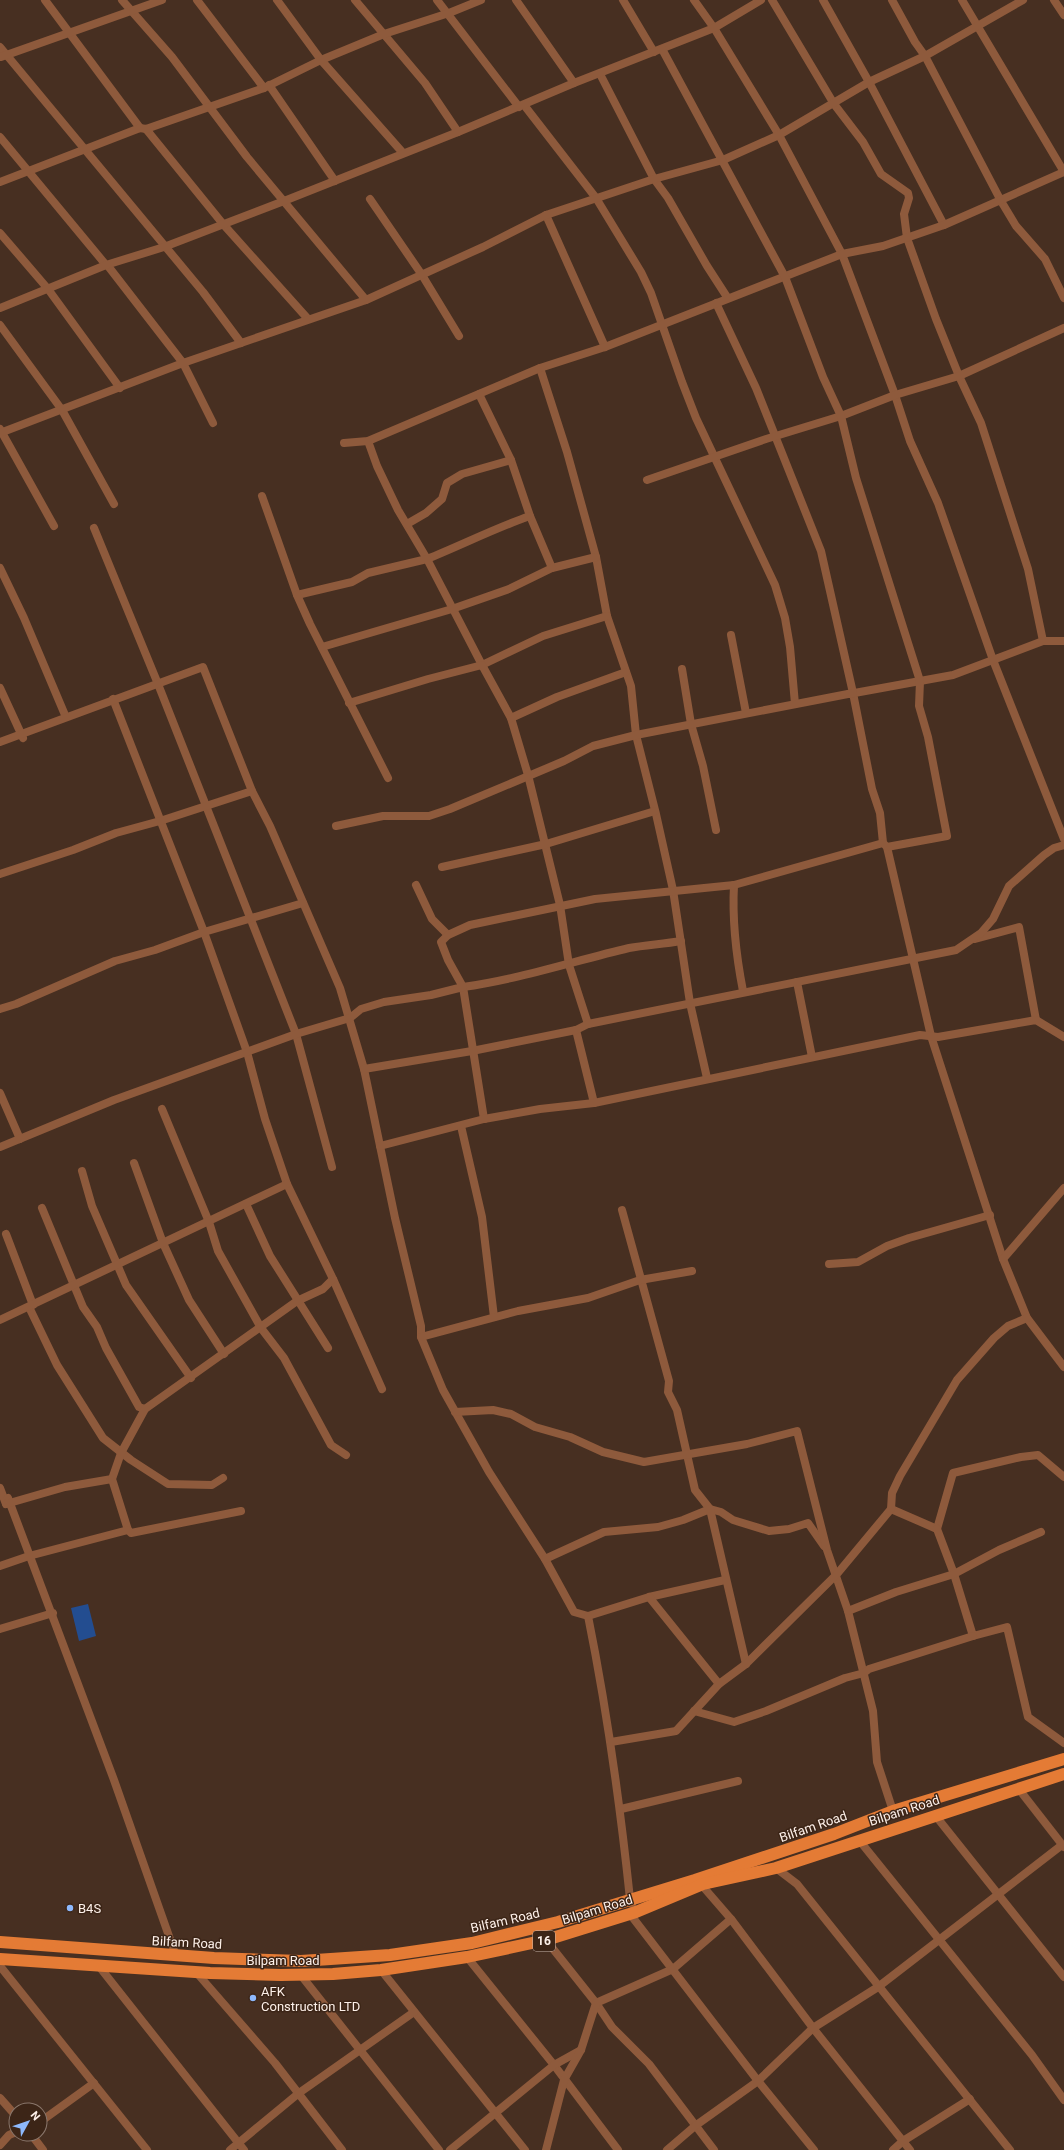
<svg xmlns="http://www.w3.org/2000/svg" width="1064" height="2150" viewBox="0 0 1064 2150" font-family="Roboto,sans-serif">
<rect width="100%" height="100%" fill="#472f21"/>
<polygon fill="#234d90" points="88,1604 96,1636 79,1641 71,1608"/>
<g fill="none" stroke-linecap="round" stroke-linejoin="round">
<g stroke="#8e5a3c" stroke-width="8">
<polyline points="45,0 140,128"/>
<polyline points="122,0 172,57 247,157 366,300"/>
<polyline points="197,0 264,88"/>
<polyline points="277,0 321,60 403,153"/>
<polyline points="355,0 425,83 458,132"/>
<polyline points="437,0 519,107"/>
<polyline points="516,0 574,83"/>
<polyline points="623,0 654,52"/>
<polyline points="694,0 714,28 779,135 842,254 895,395 910,441 938,503 993,660 1064,839"/>
<polyline points="772,0 834,104 863,142 881,174 908,193 909,198 904,214 907,238 936,319 959,376 981,423 1028,569 1043,641"/>
<polyline points="823,0 869,82 944,225"/>
<polyline points="892,0 915,42 925,56 1001,201 1016,226 1045,259 1064,298"/>
<polyline points="962,0 1064,172"/>
<polyline points="1054,0 1064,15"/>
<polyline points="0,47 203,292 241,343"/>
<polyline points="1,57 162,0"/>
<polyline points="600,74 654,179 668,198 707,266 727,297"/>
<polyline points="269,85 335,181"/>
<polyline points="524,105 596,198 641,272 651,293 682,382 696,418 775,585 785,618 790,647 795,704"/>
<polyline points="146,129 223,224 308,319"/>
<polyline points="0,137 106,265"/>
<polyline points="0,182 140,128 146,129 264,88 321,60 384,34 449,13 481,0"/>
<polyline points="370,199 422,275 459,336"/>
<polyline points="546,215 605,347"/>
<polyline points="0,233 48,289 120,388"/>
<polyline points="108,266 183,363 213,423"/>
<polyline points="716,303 756,388 821,551 853,693 872,789 880,813 883,843"/>
<polyline points="0,308 106,265 164,247 284,201 458,132 574,83 714,28 761,0"/>
<polyline points="0,325 62,410 114,504"/>
<polyline points="540,368 567,452 596,557 607,616 631,686 636,735 656,814 673,890 690,1003 707,1078"/>
<polyline points="479,394 511,460 530,516 552,568 596,557"/>
<polyline points="0,429 54,526"/>
<polyline points="0,433 183,363 366,300 483,247 546,215 654,179 723,160 779,135 869,82 925,56 1023,0"/>
<path d="M368,441l9,25 21,44 29,49c35,-14 68,-31 103,-43"/>
<polyline points="344,443 368,441 540,368 605,347 842,254 883,246 944,225 1064,172"/>
<polyline points="647,480 766,439 841,416 895,395 959,376 1064,328"/>
<polyline points="262,496 297,595 352,582 368,573 427,559 482,665 543,636 607,616"/>
<polyline points="407,524 426,513 442,499 447,483 462,474 511,460"/>
<polyline points="94,528 158,684 296,1034 332,1167"/>
<polyline points="0,568 24,618 65,715"/>
<polyline points="297,595 310,624 388,778"/>
<polyline points="731,635 746,713"/>
<polyline points="322,647 452,609 509,589 552,568"/>
<polyline points="682,669 691,724 703,766 716,830"/>
<polyline points="0,688 23,738"/>
<polyline points="849,694 953,675 1043,641 1064,641"/>
<polyline points="113,699 204,932 247,1052 265,1119 287,1184 333,1279 382,1389"/>
<polyline points="349,703 428,679 482,665 511,718 528,775 560,905 569,965 588,1024"/>
<polyline points="511,718 557,697 626,672"/>
<polyline points="0,742 203,667 252,791 270,826 340,988 364,1069 395,1218 421,1326 421,1337 443,1390 489,1472 545,1559 574,1612 588,1616 649,1597 725,1580"/>
<polyline points="336,826 383,816 429,816 450,809 564,761 593,746 636,735 853,693"/>
<polyline points="887,847 931,1036 1003,1259 1027,1318 1064,1367"/>
<polyline points="442,867 546,844 655,811"/>
<polyline points="0,874 73,850 116,833 160,821 252,791"/>
<polyline points="416,885 432,919 448,935"/>
<path d="M734,885c-2,36 2,70 9,106"/>
<polyline points="975,939 1019,927 1036,1020"/>
<polyline points="797,982 812,1057"/>
<polyline points="0,1009 16,1004 115,961 155,950 204,932 303,903"/>
<polyline points="576,1030 594,1103"/>
<polyline points="364,1069 472,1051 576,1030 588,1024 956,950 981,933 993,919 1009,886 1044,855 1054,848 1064,845"/>
<polyline points="0,1093 20,1139"/>
<polyline points="162,1109 209,1222 218,1251 261,1328 284,1358 331,1445 346,1455"/>
<path d="M484,1119l-21,-132c57,-8 111,-26 166,-39 17,-3 35,-4 52,-7"/>
<polyline points="461,1126 482,1217 494,1317"/>
<polyline points="380,1146 484,1119 540,1109 594,1103 920,1035 938,1037 1036,1020 1064,1037"/>
<polyline points="0,1147 114,1100 296,1034 350,1018 361,1009 384,1002 431,995 463,987 448,960 441,942 448,935 470,925 595,899 734,885 883,843 887,847 947,836 928,737 919,706 920,681 856,478 841,416 823,377 785,277 662,49"/>
<polyline points="134,1163 163,1243 189,1300 224,1354"/>
<polyline points="82,1171 92,1206 126,1285 191,1378"/>
<polyline points="246,1204 270,1256 328,1348"/>
<polyline points="42,1208 83,1307 97,1327 106,1348 139,1407 145,1409"/>
<polyline points="622,1210 669,1381 668,1392 677,1410 695,1490 710,1509 721,1512 733,1520 769,1531 789,1529 808,1523 824,1546"/>
<polyline points="6,1234 33,1305"/>
<polyline points="1003,1259 1064,1188"/>
<polyline points="829,1264 858,1262 887,1246 909,1238 990,1215"/>
<polyline points="29,1307 57,1365 103,1438 131,1460 168,1484 212,1485 223,1478"/>
<polyline points="0,1320 287,1184"/>
<polyline points="421,1337 518,1311 588,1298 640,1280 692,1271"/>
<polyline points="455,1412 493,1410 511,1414 535,1427 570,1437 603,1452 644,1462 747,1444 797,1431 827,1550 848,1611 873,1711 877,1762 893,1811"/>
<polyline points="0,1488 6,1504"/>
<polyline points="8,1498 114,1780 176,1956"/>
<polyline points="6,1504 65,1487 112,1479"/>
<polyline points="891,1509 937,1529 953,1473 1021,1457 1038,1455 1064,1477"/>
<polyline points="937,1529 954,1574 973,1636 1007,1627 1028,1717 1064,1743"/>
<polyline points="128,1530 112,1479 121,1453 145,1409 297,1301 323,1289 333,1279"/>
<polyline points="545,1559 604,1532 658,1527 683,1520 710,1509 746,1664"/>
<polyline points="0,1566 29,1556 128,1530 131,1533 241,1511"/>
<polyline points="649,1597 719,1684"/>
<polyline points="848,1611 896,1592 954,1574 999,1550 1041,1532"/>
<path d="M588,1616c19,94 32,188 42,283l2,5"/>
<polyline points="0,1629 53,1613"/>
<polyline points="694,1711 734,1722 766,1711 845,1678 864,1673 869,1669 973,1636"/>
<polyline points="611,1742 676,1731 719,1684 746,1664 837,1574 891,1509 892,1493 900,1476 957,1380 994,1338 1008,1326 1027,1318"/>
<polyline points="1018,1788 1064,1847"/>
<polyline points="621,1809 738,1781"/>
<polyline points="935,1815 1064,1977"/>
<polyline points="859,1840 1032,2055 1064,2100"/>
<polyline points="776,1868 797,1884 1010,2150"/>
<polyline points="699,1882 731,1919 813,2028 910,2150"/>
<polyline points="630,1914 758,2081 814,2150"/>
<polyline points="546,1940 596,2003 612,2027 649,2064 714,2150"/>
<polyline points="467,1957 554,2065 618,2150"/>
<polyline points="98,1965 244,2150"/>
<polyline points="0,1966 147,2150"/>
<polyline points="381,1970 525,2150"/>
<polyline points="196,1972 275,2063 342,2150"/>
<polyline points="300,1974 439,2150"/>
<polyline points="0,2098 16,2116"/>
<polyline points="40,2122 94,2083"/>
<polyline points="31,2134 43,2150"/>
<polyline points="0,2145 9,2135 16,2132"/>
<polyline points="230,2150 299,2093 414,2012"/>
<polyline points="450,2150 554,2065 581,2050"/>
<polyline points="546,2150 564,2080 581,2050 596,2003 673,1969 731,1919"/>
<polyline points="667,2150 695,2126 758,2081 813,2028 878,1987 1062,1845"/>
<polyline points="893,2150 903,2141 970,2099"/>
</g>
<g stroke="#e47b35" stroke-width="12">
<polyline points="0,1942 214,1958 301,1961 390,1955 472,1943 558,1922 695,1880 834,1834 893,1811 1064,1759"/>
<polyline points="0,1959 210,1973 281,1975 333,1974 381,1970 467,1957 546,1940 636,1912 703,1884 776,1868 1064,1774"/>
</g>
</g>
<g fill="#8eb9fd" stroke="#3c2517" stroke-width="1.5">
<circle cx="70" cy="1908" r="4"/>
<circle cx="253" cy="1998" r="4"/>
</g>
<g text-anchor="middle" stroke-width="3" stroke-linejoin="round" paint-order="stroke">
<rect fill="#3c2517" stroke="#c3b3aa" stroke-width="1" x="533" y="1931" width="22" height="20" rx="3"/>
<g font-size="12" font-weight="bold" fill="#fdf0e9">
<text x="544" y="1945">16</text>
</g>
<g font-size="13" fill="#fdf0e9" stroke="#3c2517">
<text transform="translate(904 1810) rotate(-18)" y="5">Bilpam Road</text>
<text transform="translate(813 1826) rotate(-19)" y="5">Bilfam Road</text>
<text transform="translate(597 1909) rotate(-17)" y="5">Bilpam Road</text>
<text transform="translate(505 1920) rotate(-13)" y="5">Bilfam Road</text>
<text transform="translate(187 1942) rotate(3)" y="5">Bilfam Road</text>
<text x="283" y="1965">Bilpam Road</text>
</g>
<g font-size="13" fill="#fdf0e9" stroke="#3c2517" text-anchor="start">
<text x="78" y="1913">B4S</text>
<text x="261" y="1996">AFK<tspan x="261" dy="15">Construction LTD</tspan></text>
</g>
</g>
<g transform="translate(28 2122) rotate(50)"><circle r="19" fill="#3c2517" stroke="#89766b"/>
<path d="M0-3L7 15L0 10L-7 15Z" fill="#8eb9fd"/>
<text y="-6" font-size="11" font-weight="bold" text-anchor="middle" fill="#fdf0e9">N</text>
</g>
</svg>
